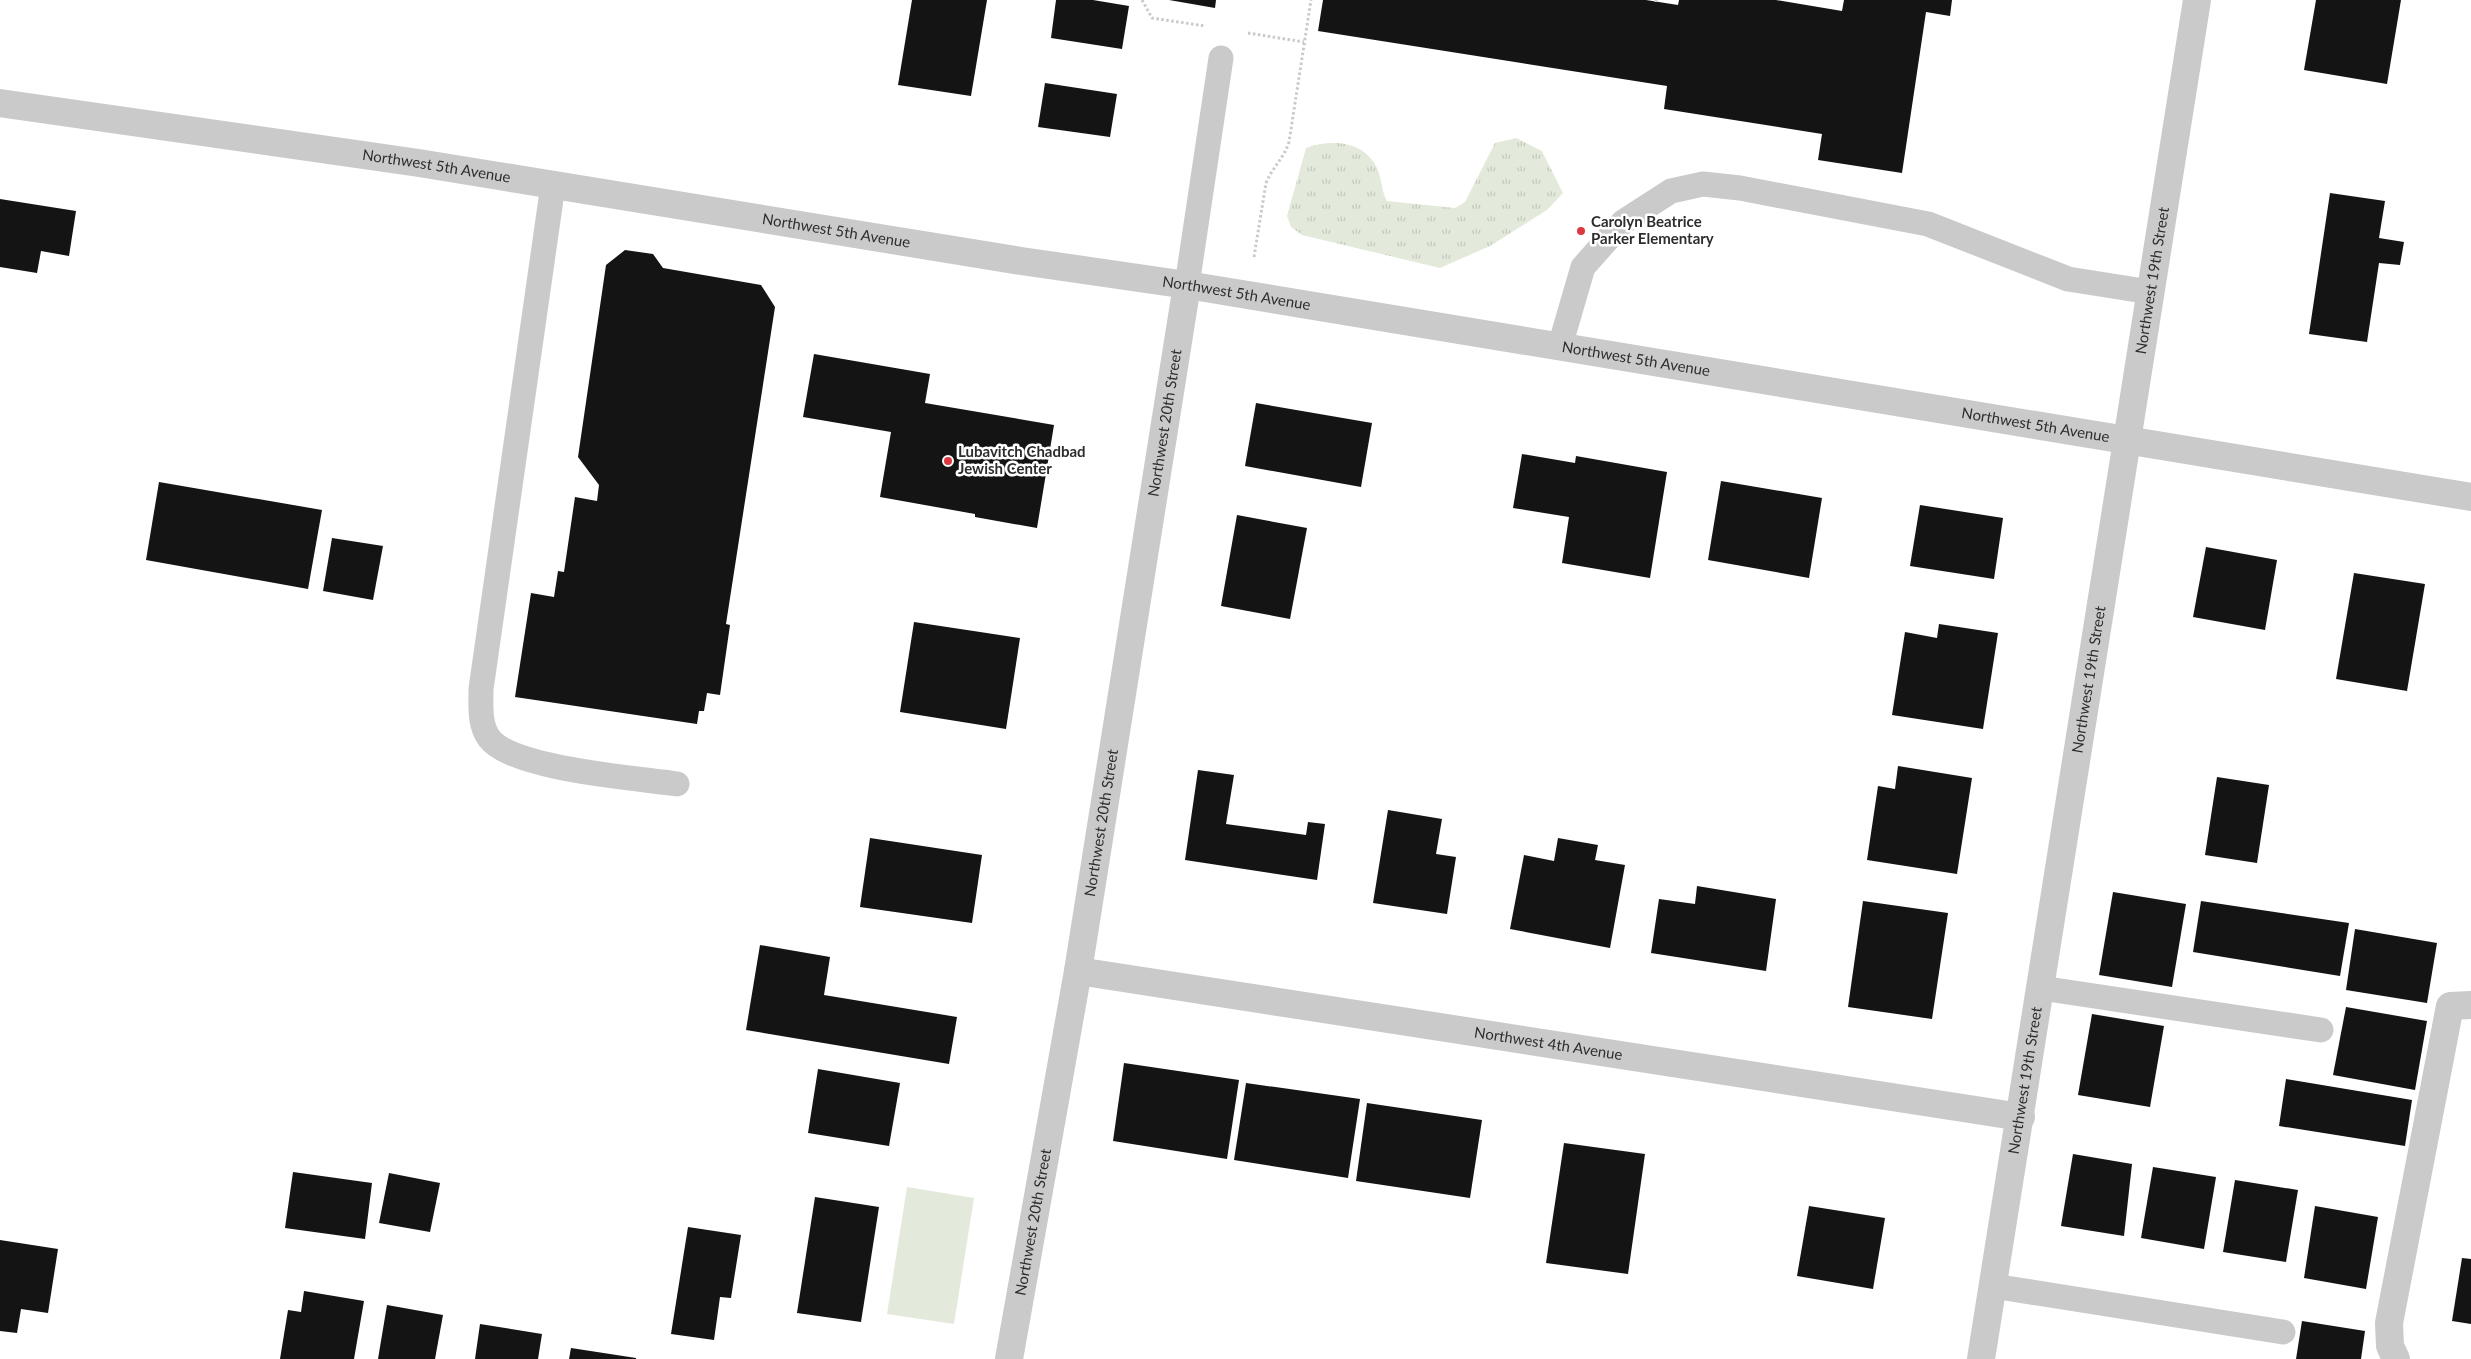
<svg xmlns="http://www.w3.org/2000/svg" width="2471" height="1359" viewBox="0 0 2471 1359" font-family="Lato,sans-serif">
<defs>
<pattern id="park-tufts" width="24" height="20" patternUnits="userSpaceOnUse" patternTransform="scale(1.25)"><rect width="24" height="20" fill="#e3eadb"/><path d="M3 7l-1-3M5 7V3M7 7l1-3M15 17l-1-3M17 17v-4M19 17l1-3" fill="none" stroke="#c3c9bc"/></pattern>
</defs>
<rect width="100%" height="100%" fill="#fff"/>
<path fill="url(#park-tufts)" d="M1516,138l26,13 21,42 -16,17 -57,36 -50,22 -138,-33 -11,-8 -4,-11 19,-68c24,-9 58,-8 71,20 5,11 4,22 10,33l68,7 10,-6 30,-59z"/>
<polygon fill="#e3eadb" points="907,1187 974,1198 954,1324 887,1314"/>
<g fill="#141414">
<polygon points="912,0 987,0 971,96 898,85"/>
<polygon points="1056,0 1093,0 1129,6 1122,49 1051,38"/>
<polygon points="1169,0 1216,0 1215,8"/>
<polygon points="1323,0 1646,0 1678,5 1679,0 1776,0 1842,11 1844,0 1952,0 1950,16 1926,12 1902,173 1818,160 1822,134 1664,109 1667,86 1318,31"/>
<polygon points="2316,0 2401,0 2387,84 2304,70"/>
<polygon points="1045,83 1117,94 1110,137 1038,127"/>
<polygon points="2330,193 2385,201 2379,238 2404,242 2400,265 2379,263 2367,342 2309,334"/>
<polygon points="0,199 76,211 69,256 41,251 37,273 0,267"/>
<polygon points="625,250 653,254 663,268 761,285 775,307 726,624 730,625 720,695 707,693 704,711 699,711 697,724 515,697 531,593 554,597 558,571 564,572 575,497 597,501 599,485 578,457 606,265"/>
<polygon points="814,354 930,374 925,403 1054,425 1037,528 975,517 975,514 880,497 891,432 803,417"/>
<polygon points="1256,403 1372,423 1361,487 1245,466"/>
<polygon points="1522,454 1575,463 1576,456 1667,472 1650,578 1562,563 1569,517 1513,508"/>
<polygon points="1721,481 1822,498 1809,578 1708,560"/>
<polygon points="159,482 322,510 308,589 146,560"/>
<polygon points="1920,505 2003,518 1994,579 1910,566"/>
<polygon points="1237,515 1307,528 1290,619 1221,606"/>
<polygon points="332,538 383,546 373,600 323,591"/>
<polygon points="2206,547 2277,560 2265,630 2193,617"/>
<polygon points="2354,573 2425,584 2407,691 2336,679"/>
<polygon points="914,622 1020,638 1006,729 900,712"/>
<polygon points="1939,624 1998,633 1983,729 1892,715 1905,632 1937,638"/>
<polygon points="1898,766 1972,778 1957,874 1867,860 1878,786 1895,789"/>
<polygon points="1198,770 1234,775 1226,824 1306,835 1308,822 1325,824 1317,880 1185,860"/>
<polygon points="2217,777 2269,785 2257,863 2205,855"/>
<polygon points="1388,810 1442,819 1436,854 1456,857 1447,914 1373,903"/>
<polygon points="870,838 982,855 972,923 860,907"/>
<polygon points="1558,838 1598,845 1595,860 1625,865 1610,948 1510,929 1524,855 1554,861"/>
<polygon points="1697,886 1776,899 1766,971 1651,953 1659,899 1695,904"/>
<polygon points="2113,892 2186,904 2172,987 2099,975"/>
<polygon points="1863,901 1948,913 1932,1019 1848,1007"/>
<polygon points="2201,901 2349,923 2340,976 2193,952"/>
<polygon points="2355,929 2437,943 2427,1003 2346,990"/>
<polygon points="760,945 830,957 824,995 957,1017 949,1064 746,1030"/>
<polygon points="2346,1007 2427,1021 2415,1090 2333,1075"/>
<polygon points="2092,1014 2164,1026 2150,1107 2078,1095"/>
<polygon points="1124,1063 1239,1080 1227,1159 1113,1141"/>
<polygon points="818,1069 900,1083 889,1146 808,1133"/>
<polygon points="2286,1079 2412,1100 2405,1146 2279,1126"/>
<polygon points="1246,1083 1360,1099 1348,1178 1234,1160"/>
<polygon points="1367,1103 1482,1120 1470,1198 1356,1181"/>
<polygon points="1564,1143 1645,1154 1628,1274 1546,1263"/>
<polygon points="2073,1154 2132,1164 2124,1236 2061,1226"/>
<polygon points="2153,1167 2216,1177 2204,1249 2141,1238"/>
<polygon points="293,1172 372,1183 365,1239 285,1228"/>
<polygon points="389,1173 440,1183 430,1232 379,1223"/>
<polygon points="2235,1180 2298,1190 2286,1262 2223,1252"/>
<polygon points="815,1197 879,1207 861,1322 797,1313"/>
<polygon points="1809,1206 1885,1218 1873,1289 1797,1276"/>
<polygon points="2315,1206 2378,1217 2366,1289 2304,1278"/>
<polygon points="688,1227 741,1235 731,1298 720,1297 714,1340 671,1334"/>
<polygon points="0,1240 58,1249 48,1313 21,1309 17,1333 0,1331"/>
<polygon points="2462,1258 2471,1259 2471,1324 2452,1321"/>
<polygon points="304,1291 364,1301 354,1359 280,1359 288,1310 301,1312"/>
<polygon points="387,1305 443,1315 435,1359 378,1359"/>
<polygon points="2302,1321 2365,1331 2361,1359 2296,1359"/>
<polygon points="480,1324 542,1334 538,1359 475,1359"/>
<polygon points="571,1348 636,1358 636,1359 569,1359"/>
</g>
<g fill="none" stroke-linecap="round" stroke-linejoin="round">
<g stroke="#cacaca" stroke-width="3" stroke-dasharray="2.5 2.5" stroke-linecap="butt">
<polyline points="1142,0 1152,18 1205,26"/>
<polyline points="1656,2 1656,0"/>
<polyline points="1248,33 1304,42"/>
<path d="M1254,257l12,-74c6,-15 18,-25 23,-41l22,-142"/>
</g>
<g stroke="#cacaca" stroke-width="25">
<path d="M553,185l-72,504c0,16 -2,35 8,49 22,31 148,40 188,46"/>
<polyline points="1187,285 1221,58"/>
<polyline points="1560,346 1583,267 1623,222 1671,191 1703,184 1740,188 1928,224 2068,279 2150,292"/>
<polyline points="2041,988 2321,1030"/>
<polyline points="1993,1286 2283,1332"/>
</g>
<g stroke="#cacaca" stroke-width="28">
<path id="s1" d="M0,103l419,60 602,98 166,24 1284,212"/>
<path id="s2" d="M1078,971l943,146"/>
<path id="s3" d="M1009,1359l69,-388 109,-686"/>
<path id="s4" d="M1981,1359l216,-1359"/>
<polyline points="2396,1359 2390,1346 2389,1323 2450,1006 2471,1005"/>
</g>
</g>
<g fill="#dc383f" stroke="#fff" stroke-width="2">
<circle cx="1581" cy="231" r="5"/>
<circle cx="948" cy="461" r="5"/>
</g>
<g text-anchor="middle" stroke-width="5" stroke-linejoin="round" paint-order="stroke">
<g font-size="15" fill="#2d2d2d" stroke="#fff">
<text dy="5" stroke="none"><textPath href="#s1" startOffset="441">Northwest 5th Avenue</textPath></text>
<text dy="5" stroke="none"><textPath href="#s1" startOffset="846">Northwest 5th Avenue</textPath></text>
<text dy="5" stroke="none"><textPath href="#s4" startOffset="1092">Northwest 19th Street</textPath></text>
<text dy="5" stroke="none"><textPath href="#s1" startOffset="1251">Northwest 5th Avenue</textPath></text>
<text dy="5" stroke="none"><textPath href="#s1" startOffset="1656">Northwest 5th Avenue</textPath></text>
<text dy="5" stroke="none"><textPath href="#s3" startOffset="949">Northwest 20th Street</textPath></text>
<text dy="5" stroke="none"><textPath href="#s1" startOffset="2061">Northwest 5th Avenue</textPath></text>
<text dy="5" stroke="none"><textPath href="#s4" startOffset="688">Northwest 19th Street</textPath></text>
<text dy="5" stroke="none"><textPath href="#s3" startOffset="544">Northwest 20th Street</textPath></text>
<text dy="5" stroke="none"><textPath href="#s2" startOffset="476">Northwest 4th Avenue</textPath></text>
<text dy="5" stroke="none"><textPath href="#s4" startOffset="282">Northwest 19th Street</textPath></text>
<text dy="5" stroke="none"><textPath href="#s3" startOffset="139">Northwest 20th Street</textPath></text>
</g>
<g font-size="15" font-weight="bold" fill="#2d2d2d" stroke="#fff" text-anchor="start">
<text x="1591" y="227">Carolyn Beatrice<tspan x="1591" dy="17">Parker Elementary</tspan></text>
<text x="958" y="457">Lubavitch Chadbad<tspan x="958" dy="17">Jewish Center</tspan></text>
</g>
</g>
</svg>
